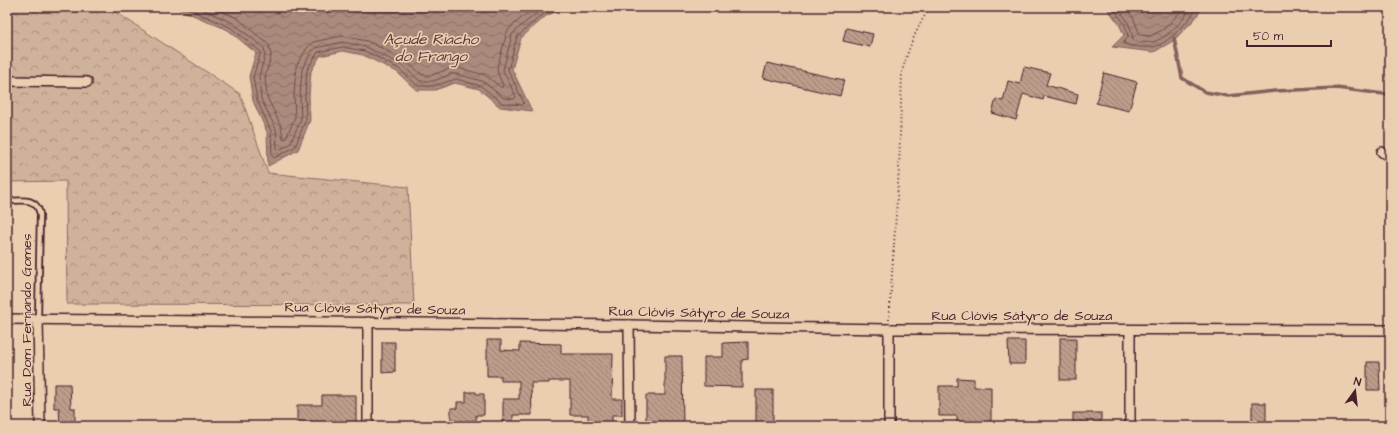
<svg xmlns="http://www.w3.org/2000/svg" width="1397" height="433" viewBox="0 0 1397 433" font-family="'Architects Daughter',sans-serif">
<defs>
<pattern id="park-crowns" width="20" height="18" patternUnits="userSpaceOnUse"><rect width="20" height="18" fill="#cfb29a"/><path d="M2 6a3 3 0 1 1 6 0M12 15a3 3 0 1 1 6 0" fill="none" stroke="#aa907e"/></pattern>
<pattern id="water-waves" width="16" height="10" patternUnits="userSpaceOnUse"><rect width="16" height="10" fill="#aa8a7b"/><path d="M0 5q4-4 8 0t8 0" fill="none" stroke="#8c7065"/></pattern>
<pattern id="building-back-hatch" width="6" height="6" patternUnits="userSpaceOnUse"><rect width="6" height="6" fill="#bc9d8b"/><path d="M-1 5l2 2M0 0l6 6M5-1l2 2" fill="none" stroke="#9b7f72"/></pattern>
</defs>
<rect width="100%" height="100%" fill="#e9ceb0"/>
<filter id="ink" filterUnits="userSpaceOnUse"><feTurbulence type="fractalNoise" baseFrequency=".025" numOctaves="2"/><feDisplacementMap in="SourceGraphic" scale="8" xChannelSelector="R" yChannelSelector="G"/><feConvolveMatrix kernelMatrix="1 2 1 2 8 2 1 2 1" color-interpolation-filters="sRGB"/></filter>
<g filter="url(#ink)">
<polygon fill="url(#park-crowns)" stroke="#8c6862" points="7,7 108,7 240,94 268,173 408,187 414,305 67,304 66,181 7,182"/>
<g fill="url(#water-waves)" stroke="#845f5b">
<polygon points="174,7 566,7 546,16 521,38 512,69 532,111 500,107 479,89 455,83 435,90 416,90 397,72 363,55 343,51 320,56 311,71 309,96 310,120 298,150 268,166 267,132 253,101 249,76 256,53 228,30"/>
<polygon points="1106,7 1203,7 1194,20 1173,41 1154,52 1112,47 1124,35 1119,24"/>
</g>
<g fill="none" stroke-linecap="round" stroke-linejoin="round">
<g stroke="#704a4b" stroke-width="1">
<polyline points="184,7 230,27 260,51 260,55 253,77 257,100 271,131 272,156 274,158 295,147 306,119 305,96 307,70 318,52 342,47 365,51 399,69 418,86 434,86 456,79 481,86 502,103 522,105 524,103 508,70 517,37 544,13 556,7"/>
<polyline points="197,7 233,23 264,48 265,55 259,77 261,99 276,129 277,148 279,150 290,144 301,119 300,96 302,69 312,51 316,48 342,42 366,47 402,65 420,81 433,81 452,74 457,74 482,81 504,98 514,99 516,97 503,70 512,35 515,31 544,7"/>
<polyline points="212,7 237,18 269,45 271,56 265,77 267,97 281,126 283,138 284,139 286,138 295,117 294,96 296,66 307,48 313,42 342,36 367,41 404,59 422,75 432,75 451,68 458,68 485,75 502,88 503,85 498,74 497,68 507,32 511,27 534,7"/>
<path d="M1111,7c7,8 17,18 17,30l-4,5v2c8,2 19,4 28,3 15,-1 38,-28 46,-40"/>
<path d="M1117,7c9,11 15,20 16,33 5,2 14,3 19,2 14,-2 33,-24 40,-35"/>
<polyline points="1125,7 1133,17 1140,35 1151,36 1164,29 1185,7"/>
</g>
<polyline stroke="#845f5b" stroke-width="3.5" points="1174,38 1182,78 1205,92 1228,96 1275,91 1336,88 1384,94 1390,97"/>
</g>
<g fill="url(#building-back-hatch)" stroke="#4a1f2b">
<polygon points="846,28 873,34 870,47 843,41"/>
<polygon points="767,63 844,80 840,96 763,78"/>
<polygon points="1024,67 1050,73 1046,85 1078,94 1076,104 1044,96 1043,100 1023,94 1016,120 992,113 996,99 1003,101 1008,81 1020,84"/>
<polygon points="1104,73 1137,82 1129,111 1096,103"/>
<rect x="1060" y="338" width="16" height="42"/>
<polygon points="487,340 501,340 501,350 520,351 520,343 561,344 561,354 613,354 612,399 622,399 622,415 612,415 612,426 588,426 588,415 570,415 570,381 549,381 549,383 531,383 532,415 513,415 513,425 503,425 503,399 519,399 519,381 501,381 501,376 487,376"/>
<polygon points="1008,341 1025,341 1025,364 1009,364"/>
<polygon points="382,342 395,342 395,372 382,373"/>
<polygon points="748,342 748,359 742,360 742,387 704,386 704,357 723,357 723,343"/>
<polygon points="665,356 682,356 683,425 646,426 646,395 665,395"/>
<polygon points="1367,362 1379,362 1380,390 1367,390"/>
<polygon points="957,378 974,379 974,387 991,387 991,426 957,426 957,416 939,416 939,386 957,386"/>
<polygon points="54,384 70,384 71,408 75,408 75,426 60,426 59,408 54,408"/>
<rect x="756" y="390" width="17" height="36"/>
<polygon points="466,392 476,392 476,394 484,394 484,415 476,415 476,421 466,421 466,426 457,426 457,424 451,424 451,408 457,408 457,402 466,402"/>
<polygon points="322,395 356,395 356,426 297,426 297,405 322,405"/>
<rect x="1252" y="403" width="14" height="23"/>
<rect x="1073" y="413" width="28" height="13"/>
</g>
<g fill="none" stroke-linecap="round" stroke-linejoin="round">
<defs>
<path id="service" d="M7,201c14,0 29,-5 33,13l-2,105"/>
<g id="minor">
<polyline points="7,81 87,82"/>
<polyline points="1382,152 1390,157"/>
<polyline points="7,319 629,325 889,329 1390,330"/>
<polyline points="38,319 40,426"/>
<polyline points="368,322 368,426"/>
<polyline points="629,325 630,426"/>
<polyline points="889,329 889,426"/>
<polyline points="1130,330 1130,426"/>
</g>
</defs>
<use href="#service" stroke="#4a1f2b" stroke-width="8"/>
<use href="#minor" stroke="#4a1f2b" stroke-width="12"/>
<path stroke="#4a1f2b" stroke-width="2" stroke-dasharray="1 3" stroke-linecap="butt" d="M889,320l10,-151 3,-97c6,-23 15,-45 28,-65"/>
<use href="#service" stroke="#e9ceb0" stroke-width="4.5"/>
<use href="#minor" stroke="#e9ceb0" stroke-width="9"/>
</g>
</g>
<g text-anchor="middle" stroke-width="3.5" stroke-linejoin="round" paint-order="stroke">
<g font-size="14" fill="#4a1f2b" stroke="#e9ceb0">
<text transform="translate(375 308) rotate(1)" y="5">Rua Clóvis Sátyro de Souza</text>
<text transform="translate(699 312) rotate(1)" y="5">Rua Clóvis Sátyro de Souza</text>
<text x="1022" y="320">Rua Clóvis Sátyro de Souza</text>
<text transform="translate(26 320) rotate(-90)" y="5">Rua Dom Fernando Gomes</text>
</g>
<g font-size="15" font-style="italic" fill="#5d343b" stroke="#e9ceb0">
<text x="431" y="44">Açude Riacho<tspan x="431" dy="17">do Frango</tspan></text>
</g>
</g>
<rect width="1397" height="433" fill="none" stroke="#e9ceb0" stroke-width="24"/>
<rect x="12" y="12" width="1373" height="409" fill="none" stroke="#4a1f2b" stroke-width="1.5" filter="url(#ink)"/>
<g transform="translate(1355 391) rotate(15)" stroke="#e9ceb0" stroke-width="3" paint-order="stroke">
<path d="M0-3L7 15L0 10L-7 15Z" fill="#4a1f2b"/>
<text y="-6" font-size="11" font-weight="bold" text-anchor="middle" fill="#4a1f2b">N</text>
</g>
<path d="M1247 40v6h84v-6" fill="none" stroke="#4a1f2b" stroke-width="2"/>
<text x="1253" y="40" font-size="12" fill="#4a1f2b" stroke="#e9ceb0" stroke-width="3" paint-order="stroke">50 m</text>
</svg>
